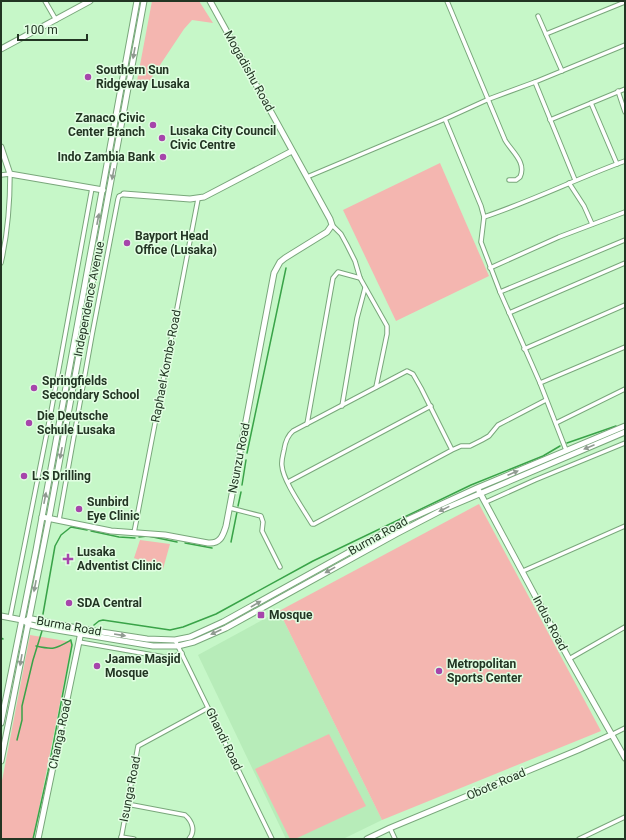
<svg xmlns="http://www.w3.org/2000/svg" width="626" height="840" viewBox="0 0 626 840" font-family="Roboto,sans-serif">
<rect width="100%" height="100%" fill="#c6f7c8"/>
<polygon fill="#b7ecb9" points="279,611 382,820 343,839 286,839 198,655"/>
<g fill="#f4b6b0">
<polygon points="152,1 199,1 213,23 192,20 184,29 148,83 137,81"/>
<polygon points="440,163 489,276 396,321 343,210"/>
<polygon points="479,504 601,731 382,820 279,611"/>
<polygon points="140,540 170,544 163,569 134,558"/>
<polygon points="30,635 72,642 33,839 1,839 1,786"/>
<polygon points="329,734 366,806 295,839 290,839 255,769"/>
</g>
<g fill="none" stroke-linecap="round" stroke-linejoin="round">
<g stroke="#39a348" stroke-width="1.5">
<polyline points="567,443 616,426"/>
<polyline points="247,453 286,268"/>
<polyline points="242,485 246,460"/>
<polyline points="238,506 241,492"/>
<polyline points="91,531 119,537 135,538"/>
<polyline points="139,537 148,536 177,542"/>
<polyline points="231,542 237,512"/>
<polyline points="185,543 212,548"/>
<polyline points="43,614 55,546 61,535 71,527 87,530"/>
<polyline points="94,625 99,621 103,620 170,630 183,627 216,614 313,561 471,485 543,456 560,446"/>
<polyline points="1,638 3,639"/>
<path d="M36,646c18,4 19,3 35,-6"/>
<polyline points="17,740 22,720 22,706 33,660 42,631"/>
<polyline points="33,839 48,772 72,645 71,641"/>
</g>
<defs>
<g id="street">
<polyline points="45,1 56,20"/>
<path d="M447,1l58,139c6,11 22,22 15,37l-4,3h-7"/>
<polyline points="538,16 562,71"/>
<polyline points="546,34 625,2"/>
<polyline points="535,82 575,180"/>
<polyline points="618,91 625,112"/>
<polyline points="591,103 617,164"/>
<polyline points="445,119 481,206 484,217 481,242 500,292 540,383 566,450"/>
<polyline points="550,120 625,89"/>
<path d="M1,175l9,-1c0,32 -2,58 -9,89"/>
<polyline points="307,177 445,119 489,99 535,82 625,45"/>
<polyline points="569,183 584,206 592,224"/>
<path d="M484,217c48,-16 94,-39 141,-56"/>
<polyline points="332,225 341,234 347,245 355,261 360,278 387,326 387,334 376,387"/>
<polyline points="490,268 559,237 625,212"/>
<polyline points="500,292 625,240"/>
<polyline points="509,313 625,263"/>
<polyline points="524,349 625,305"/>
<polyline points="540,383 625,347"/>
<polyline points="342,406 357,318 365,288"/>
<polyline points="556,423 625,389"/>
<polyline points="307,424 333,278 338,272 360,278"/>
<path d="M452,450l-31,-62 -8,-14 -6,-3 -114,60c-6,5 -8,12 -9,19 -1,5 -3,11 -2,16 1,15 22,44 30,58h2l138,-74 9,-4h9l12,-6 7,-4 9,-11 48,-25"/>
<polyline points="288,482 431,406"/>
<polyline points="486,502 535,480 625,443"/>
<polyline points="230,508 261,516 263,522 262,531 280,567"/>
<polyline points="59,520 92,335 118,199 119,196 124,194"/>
<polyline points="134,533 198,199"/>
<polyline points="523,571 625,526"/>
<polyline points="10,618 51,412 92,188"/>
<polyline points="175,640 272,839"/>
<polyline points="79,642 170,658 182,653"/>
<polyline points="569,659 625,627"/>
<polyline points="611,735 625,728"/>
<path d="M127,804l58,11c7,6 11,16 4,24"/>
<polyline points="390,828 395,839"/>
<polyline points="121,837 134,839"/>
<polyline points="121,839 138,746 208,708"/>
<polyline points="579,839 625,817"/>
</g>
<g id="secondary">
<polyline points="1,49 90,1"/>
<polyline points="1,147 10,174 103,190"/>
<polyline points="124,194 190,199 204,197 292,151"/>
<polyline points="479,491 569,659 625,758"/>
<path d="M42,517l69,14 54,4 43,8c12,1 15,-7 18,-17l48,-253 6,-11 5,-4 42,-26 5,-7 -2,-6 -120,-218"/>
<polyline points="1,616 22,620 31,625 39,627 153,646 178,646 194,642 226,628 396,534 444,509 625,432"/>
<polyline points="27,620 32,619 82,629 147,639 175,640 190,637 223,622 407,520 477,488 625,426"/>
<polyline points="1,723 36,550 137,1"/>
<polyline points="1,761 49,518 144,1"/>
<polyline points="38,839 81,632"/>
<polyline points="367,839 390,828 578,750 611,735"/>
</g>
</defs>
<use href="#street" stroke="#79a77b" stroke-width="5.5"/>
<use href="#secondary" stroke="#79a77b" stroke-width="7"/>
<use href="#street" stroke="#fff" stroke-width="3.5"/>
<use href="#secondary" stroke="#fff" stroke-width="5"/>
</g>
<defs><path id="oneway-solid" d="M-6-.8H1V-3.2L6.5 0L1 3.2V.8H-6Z"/></defs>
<g fill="#909a91">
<use href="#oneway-solid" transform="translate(134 53) rotate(100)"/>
<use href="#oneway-solid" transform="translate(113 174) rotate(101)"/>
<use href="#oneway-solid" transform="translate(98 219) rotate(-79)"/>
<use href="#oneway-solid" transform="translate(589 447) rotate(157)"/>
<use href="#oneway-solid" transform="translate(61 453) rotate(101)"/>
<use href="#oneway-solid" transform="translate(513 473) rotate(-23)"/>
<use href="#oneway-solid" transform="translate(45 498) rotate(-79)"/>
<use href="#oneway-solid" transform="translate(444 509) rotate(154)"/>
<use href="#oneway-solid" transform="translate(330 570) rotate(151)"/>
<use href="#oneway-solid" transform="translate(35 586) rotate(101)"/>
<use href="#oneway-solid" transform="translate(256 604) rotate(-30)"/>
<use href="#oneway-solid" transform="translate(216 632) rotate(155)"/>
<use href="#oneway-solid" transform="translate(120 635) rotate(9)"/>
<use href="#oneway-solid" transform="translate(21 660) rotate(100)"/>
</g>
<g fill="#a645ab" stroke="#e1fee2" stroke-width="1.5">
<circle cx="88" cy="77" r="4"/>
<circle cx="153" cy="125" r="4"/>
<circle cx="162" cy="138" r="4"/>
<circle cx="163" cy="157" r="4"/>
<circle cx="127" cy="243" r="4"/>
<circle cx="34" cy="388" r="4"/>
<circle cx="29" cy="423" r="4"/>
<circle cx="24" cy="476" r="4"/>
<circle cx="79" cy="509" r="4"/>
<path d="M66 553h4v4h4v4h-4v4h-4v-4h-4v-4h4z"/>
<circle cx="69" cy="603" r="4"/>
<rect x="257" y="611" width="8" height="8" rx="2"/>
<circle cx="97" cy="666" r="4"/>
<circle cx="439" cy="671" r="4"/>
</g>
<g text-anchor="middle" stroke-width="3" stroke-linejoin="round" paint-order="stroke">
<g font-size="12" font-weight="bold" fill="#223523" stroke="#e1fee2" text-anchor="start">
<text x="96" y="74">Southern Sun<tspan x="96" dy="14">Ridgeway Lusaka</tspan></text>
<text x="145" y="122" text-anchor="end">Zanaco Civic<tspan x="145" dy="14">Center Branch</tspan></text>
<text x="170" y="135">Lusaka City Council<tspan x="170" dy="14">Civic Centre</tspan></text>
<text x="155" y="161" text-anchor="end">Indo Zambia Bank</text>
<text x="135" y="240">Bayport Head<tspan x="135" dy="14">Office (Lusaka)</tspan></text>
<text x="42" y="385">Springfields<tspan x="42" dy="14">Secondary School</tspan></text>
<text x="37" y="420">Die Deutsche<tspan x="37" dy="14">Schule Lusaka</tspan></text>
<text x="32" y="480">L.S Drilling</text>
<text x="87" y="506">Sunbird<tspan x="87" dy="14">Eye Clinic</tspan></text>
<text x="77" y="556">Lusaka<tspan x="77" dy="14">Adventist Clinic</tspan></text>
<text x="77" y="607">SDA Central</text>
<text x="269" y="619">Mosque</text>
<text x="105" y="663">Jaame Masjid<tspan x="105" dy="14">Mosque</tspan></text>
<text x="447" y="668">Metropolitan<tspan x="447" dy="14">Sports Center</tspan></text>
</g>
<g font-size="12" fill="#223523" stroke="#e1fee2">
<text transform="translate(249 71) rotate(61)" y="4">Mogadishu Road</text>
<text transform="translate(89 299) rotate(-79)" y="4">Independence Avenue</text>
<text transform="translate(166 366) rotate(-79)" y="4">Raphael Kombe Road</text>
<text transform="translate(239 458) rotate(-79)" y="4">Nsunzu Road</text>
<text transform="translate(378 536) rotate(-29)" y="4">Burma Road</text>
<text transform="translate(550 623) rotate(62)" y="4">Indus Road</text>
<text transform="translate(69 626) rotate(10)" y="4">Burma Road</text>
<text transform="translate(60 734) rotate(-78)" y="4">Changa Road</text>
<text transform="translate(224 739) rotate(64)" y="4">Ghandi Road</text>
<text transform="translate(496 784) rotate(-23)" y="4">Obote Road</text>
<text transform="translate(130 789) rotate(-79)" y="4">Isunga Road</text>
</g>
</g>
<rect width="626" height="840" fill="none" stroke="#223523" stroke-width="4"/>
<path d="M18 34v6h69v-6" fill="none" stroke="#223523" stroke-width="2"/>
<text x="24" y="34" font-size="12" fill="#223523" stroke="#e1fee2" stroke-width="3" paint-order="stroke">100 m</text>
</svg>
